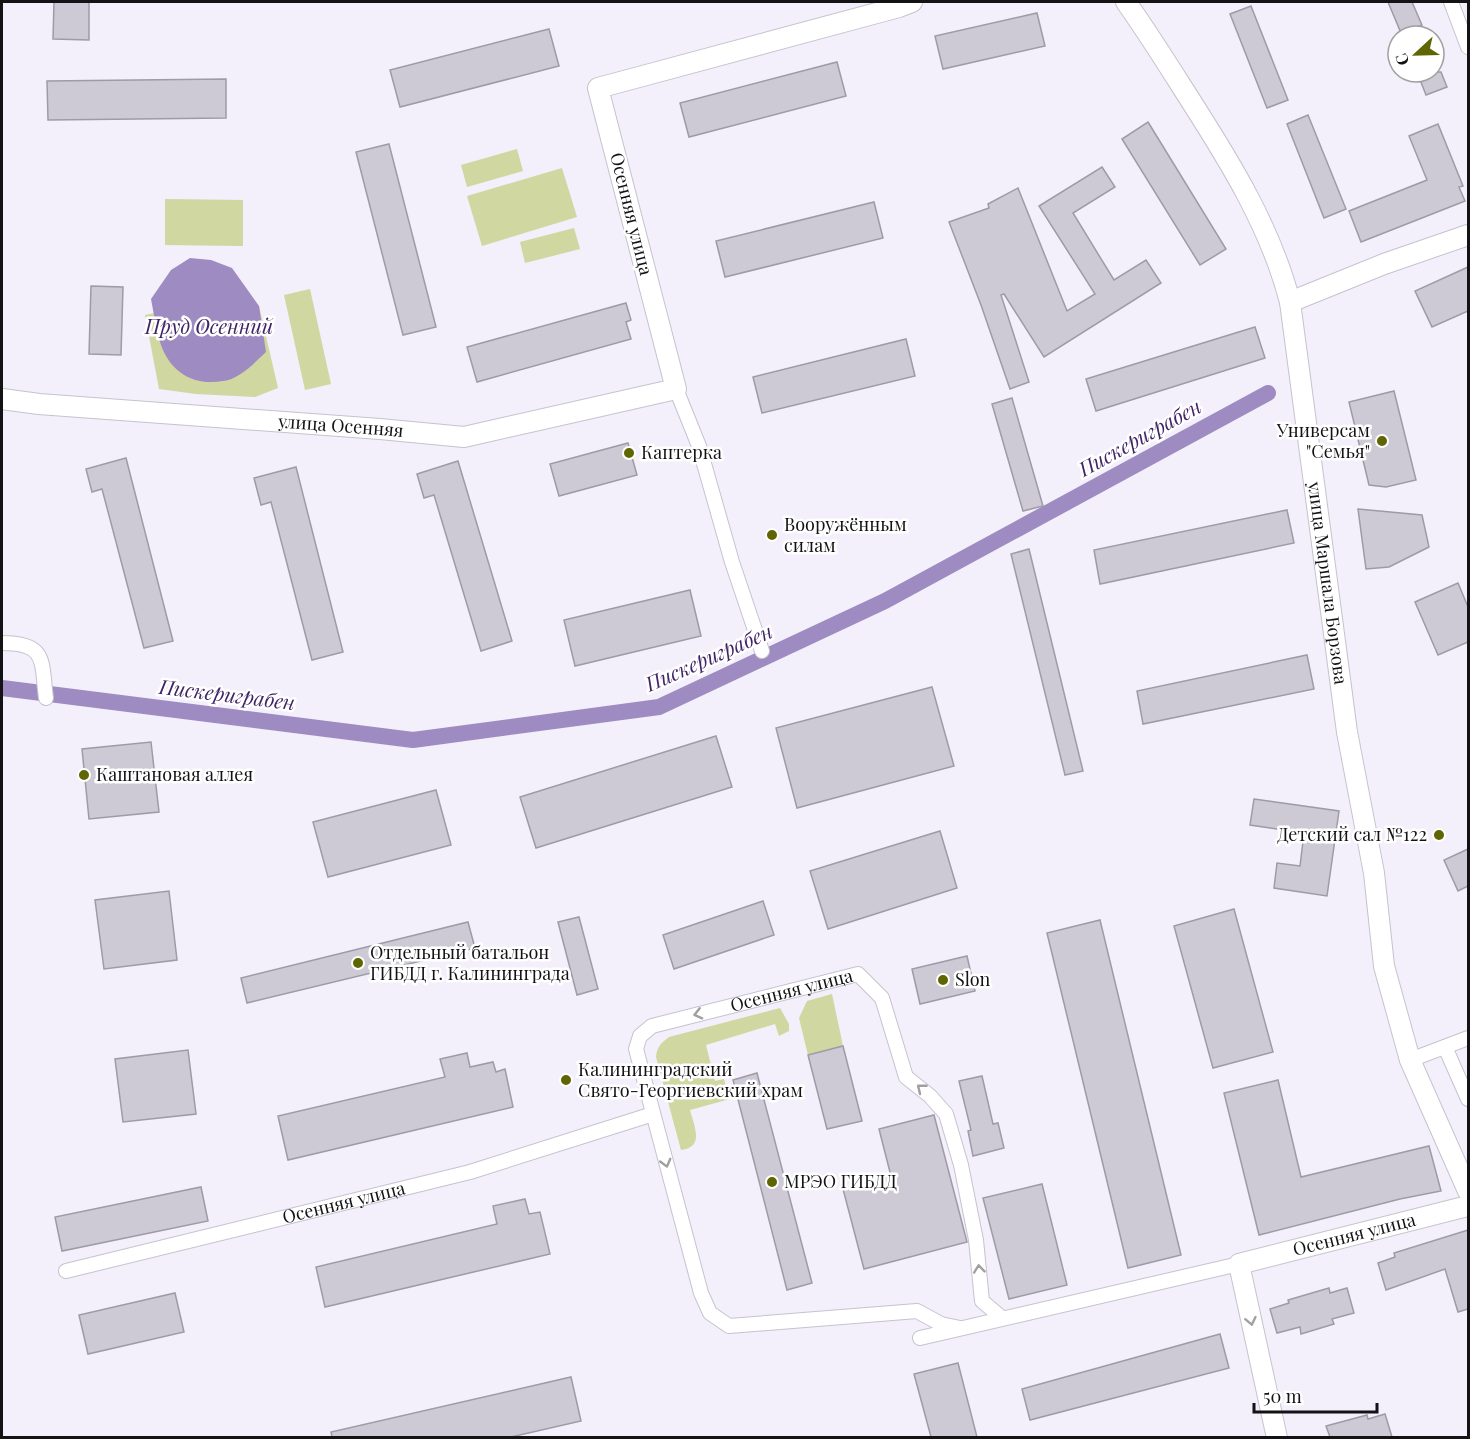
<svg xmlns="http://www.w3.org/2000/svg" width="1470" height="1439" viewBox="0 0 1470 1439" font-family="'Playfair Display',serif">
<rect width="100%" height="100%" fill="#f3effb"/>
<g fill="#d0d7a0">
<polygon points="517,149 523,171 467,187 461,165"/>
<polygon points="562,168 577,217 482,246 467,196"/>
<polygon points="165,199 243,200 243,246 165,245"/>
<polygon points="574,228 580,249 525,263 520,242"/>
<polygon points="310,289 331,384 305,390 284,295"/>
<polygon points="198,304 259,306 278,388 255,397 196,394 159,389 145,315"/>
<polygon points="832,994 843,1046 808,1055 799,1018 807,1001"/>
<path d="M780,1008l9,16v7l-10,5 -4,-12 -69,21 9,36 9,-2 6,20 -40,11c4,16 15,37 -9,40l-25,-93c1,-10 5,-14 13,-20z"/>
</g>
<path fill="#9d8bc1" d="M190,258l21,2 21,8 27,38 7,46c-12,11 -26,27 -43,29 -29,5 -52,-8 -62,-36 -5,-14 -7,-31 -10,-46l20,-29z"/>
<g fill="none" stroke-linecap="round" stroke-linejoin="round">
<polyline stroke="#9d8bc1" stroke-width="16" points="2,688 413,740 659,707 885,601 1268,393"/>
</g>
<g fill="#cdcad5" stroke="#9e9ba6" stroke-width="1.5">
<polygon points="54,2 89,2 89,40 53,39"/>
<polygon points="1388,2 1412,2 1422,25 1401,33"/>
<polygon points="1251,6 1288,100 1267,108 1230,14"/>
<polygon points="1037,13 1045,46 943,69 935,36"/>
<polygon points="549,29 559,66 400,107 390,70"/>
<polygon points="837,62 846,96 689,137 680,103"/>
<polygon points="1417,72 1441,72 1447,87 1426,95"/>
<polygon points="226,79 226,118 48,120 47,81"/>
<polygon points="1308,115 1346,209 1324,218 1287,124"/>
<polygon points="1148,122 1226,249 1200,265 1122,139"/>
<polygon points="1438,124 1463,186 1459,187 1465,201 1361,242 1349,211 1427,180 1409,136"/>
<polygon points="389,144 436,327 403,335 356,152"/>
<polygon points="1102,167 1115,187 1073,213 1114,280 1146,260 1161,283 1044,357 1004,294 1001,295 1029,382 1010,389 981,305 949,222 989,208 988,204 1018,188 1067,311 1095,294 1039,206"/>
<polygon points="874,202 883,238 725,277 716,241"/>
<polygon points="1468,267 1468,311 1432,327 1415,291"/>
<polygon points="91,286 123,287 121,355 89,354"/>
<polygon points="626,303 631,320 626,322 631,339 477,382 467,347"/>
<polygon points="1255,327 1265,358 1096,411 1086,379"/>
<polygon points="906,339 915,376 762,413 753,377"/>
<polygon points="1394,391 1416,480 1386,487 1369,485 1349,402"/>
<polygon points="1012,398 1043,506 1023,511 992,404"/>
<polygon points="628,443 637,475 559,496 550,464"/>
<polygon points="126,458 173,641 144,648 102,489 92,492 86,469"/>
<polygon points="458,461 512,641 481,651 434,495 424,498 417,474"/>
<polygon points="296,467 343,652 312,660 271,502 261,505 254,478"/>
<polygon points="1358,509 1422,515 1429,547 1389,567 1366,569"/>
<polygon points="1287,510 1294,543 1100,584 1094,550"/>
<polygon points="1029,549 1083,771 1065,775 1011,554"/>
<polygon points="1458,583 1468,607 1468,642 1438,655 1415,602"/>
<polygon points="690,590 701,636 575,666 564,620"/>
<polygon points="1307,655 1314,689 1143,724 1137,691"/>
<polygon points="932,687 954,766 797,808 776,728"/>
<polygon points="716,736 732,787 536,848 520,797"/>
<polygon points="151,742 159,812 89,819 82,749"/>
<polygon points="436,790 451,845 328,877 313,822"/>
<polygon points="1254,799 1339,811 1327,896 1274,888 1277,863 1300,866 1304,833 1250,825"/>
<polygon points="940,831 957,888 828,929 810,871"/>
<polygon points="1468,849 1468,886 1458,891 1444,860"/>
<polygon points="169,891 177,960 104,969 95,900"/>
<polygon points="763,901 774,935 674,969 663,935"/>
<polygon points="1234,909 1273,1052 1213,1068 1174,926"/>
<polygon points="579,917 598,989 577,995 558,922"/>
<polygon points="1100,920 1181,1255 1128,1268 1047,933"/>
<polygon points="468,922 475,948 247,1003 241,978"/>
<polygon points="967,956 975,991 920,1004 912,969"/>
<polygon points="843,1046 862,1121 827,1129 808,1055"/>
<polygon points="188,1050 196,1114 123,1122 115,1059"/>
<polygon points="467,1053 470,1067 493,1062 496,1072 505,1069 513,1107 288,1160 278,1116 445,1077 440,1059"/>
<polygon points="757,1073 812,1283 787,1290 733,1080"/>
<polygon points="982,1076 993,1124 998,1123 1004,1148 973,1156 968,1131 971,1130 959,1081"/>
<polygon points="1278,1080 1301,1177 1429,1146 1441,1191 1400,1199 1259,1235 1224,1093"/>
<polygon points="934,1115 967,1242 864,1269 843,1189 891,1176 879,1129"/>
<polygon points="1042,1184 1067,1285 1009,1299 983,1198"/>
<polygon points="201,1187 208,1221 62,1251 55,1217"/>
<polygon points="525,1199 529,1214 540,1212 550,1254 325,1307 316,1267 497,1224 493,1206"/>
<polygon points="1468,1230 1468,1309 1458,1312 1445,1269 1386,1290 1378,1263 1395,1257 1394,1253"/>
<polygon points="1329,1288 1330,1293 1347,1288 1354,1313 1332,1319 1334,1324 1301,1334 1300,1327 1277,1333 1270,1309 1289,1303 1288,1300"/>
<polygon points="175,1293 184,1332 88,1354 79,1315"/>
<polygon points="1220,1334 1229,1368 1030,1420 1022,1389"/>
<polygon points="958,1363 977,1437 931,1437 914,1374"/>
<polygon points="571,1377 581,1421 511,1437 332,1437 331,1432"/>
<polygon points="1385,1414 1392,1437 1330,1437 1326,1426 1367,1415 1368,1419"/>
</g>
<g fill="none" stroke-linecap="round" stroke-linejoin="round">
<defs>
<g id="street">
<polyline points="1451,2 1468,47"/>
<polyline points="676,389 699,446 732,562 762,651"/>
<path d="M2,643c46,0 39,19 44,55"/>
<polyline points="1445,1047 1468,1099"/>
<polyline points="1410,1060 1468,1038"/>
<path id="s1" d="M66,1271l404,-99 183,-58"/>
<path id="s2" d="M960,1328l-19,-4 -24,-13 -188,15 -19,-13 -9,-20 -65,-244 4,-13 12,-10 206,-52 24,24 24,79 24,19 16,18 15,51 15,75 6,61 20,17"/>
<polyline points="920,1338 1239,1264"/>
</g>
<g id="secondary">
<path id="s3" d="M1126,2c22,31 42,63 63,96 41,64 82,130 101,204l57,430 27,141 10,93 26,94 58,131"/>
<polyline points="1290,302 1384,264 1468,235"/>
<path id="s4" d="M2,399l37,5 341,25 84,8 212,-48 -78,-301 301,-81 13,-5"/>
<path id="s5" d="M1277,1438l-38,-174 229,-58"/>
</g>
</defs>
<use href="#street" stroke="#c6c3ce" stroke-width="16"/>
<use href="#secondary" stroke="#c6c3ce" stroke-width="22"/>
<use href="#street" stroke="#fff" stroke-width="14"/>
<use href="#secondary" stroke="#fff" stroke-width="20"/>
</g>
<defs><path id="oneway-chevron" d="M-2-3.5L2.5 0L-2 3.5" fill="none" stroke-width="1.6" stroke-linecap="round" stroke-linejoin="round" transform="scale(1.5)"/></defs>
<g stroke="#a1a0a1">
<use href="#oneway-chevron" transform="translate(698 1014) rotate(166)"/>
<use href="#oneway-chevron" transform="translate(921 1088) rotate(-141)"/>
<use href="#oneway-chevron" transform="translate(666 1163) rotate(75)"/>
<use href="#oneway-chevron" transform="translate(979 1269) rotate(-96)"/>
<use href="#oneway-chevron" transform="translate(1251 1321) rotate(78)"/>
</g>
<g fill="#5e6502" stroke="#fff" stroke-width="2">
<circle cx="1382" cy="441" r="6"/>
<circle cx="629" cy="453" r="6"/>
<circle cx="772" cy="535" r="6"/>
<circle cx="84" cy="775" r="6"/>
<circle cx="1439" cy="835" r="6"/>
<circle cx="358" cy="963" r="6"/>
<circle cx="943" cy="980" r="6"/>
<circle cx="566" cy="1080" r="6"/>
<circle cx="772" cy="1182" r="6"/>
</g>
<g text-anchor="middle" stroke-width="5" stroke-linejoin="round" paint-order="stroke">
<g font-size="18" fill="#131215" stroke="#fff">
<text transform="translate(631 214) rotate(76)" y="6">Осенняя улица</text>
<text dy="6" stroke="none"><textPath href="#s4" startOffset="340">улица Осенняя</textPath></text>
<text dy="6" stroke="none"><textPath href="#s3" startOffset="627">улица Маршала Борзова</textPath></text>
<text dy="6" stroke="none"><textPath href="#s2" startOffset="706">Осенняя улица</textPath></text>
<text dy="6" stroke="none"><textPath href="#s1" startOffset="286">Осенняя улица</textPath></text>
<text dy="6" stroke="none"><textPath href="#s5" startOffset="297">Осенняя улица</textPath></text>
</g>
<g font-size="18" fill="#131215" stroke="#fff" text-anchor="start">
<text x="1370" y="437" text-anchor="end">Универсам<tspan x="1370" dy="21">"Семья"</tspan></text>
<text x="641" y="459">Каптерка</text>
<text x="784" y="531">Вооружённым<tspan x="784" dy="21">силам</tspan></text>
<text x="96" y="781">Каштановая аллея</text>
<text x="1427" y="841" text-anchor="end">Детский сал №122</text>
<text x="370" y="959">Отдельный батальон<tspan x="370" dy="21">ГИБДД г. Калининграда</tspan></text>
<text x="955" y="986">Slon</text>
<text x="578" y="1076">Калининградский<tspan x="578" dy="21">Свято-Георгиевский храм</tspan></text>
<text x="784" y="1188">МРЭО ГИБДД</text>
</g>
<g font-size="20" font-style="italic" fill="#402466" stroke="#fff">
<text x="209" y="334">Пруд Осенний</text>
<text transform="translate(1140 438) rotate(-29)" y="7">Пискериграбен</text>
<text transform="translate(709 658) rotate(-24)" y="7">Пискериграбен</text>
<text transform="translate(227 695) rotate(7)" y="7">Пискериграбен</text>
</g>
</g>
<rect width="1470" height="1439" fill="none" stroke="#131215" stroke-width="6"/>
<g transform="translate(1416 54) rotate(248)"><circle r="28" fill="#ffffff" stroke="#a1a0a1" stroke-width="1.5"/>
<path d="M0-4.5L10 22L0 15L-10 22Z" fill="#5e6502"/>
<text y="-9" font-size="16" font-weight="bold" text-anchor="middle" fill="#131215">С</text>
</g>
<path d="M1254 1403v9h123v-9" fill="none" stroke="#131215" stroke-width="3"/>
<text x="1263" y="1403" font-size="18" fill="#131215" stroke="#ffffff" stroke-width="4.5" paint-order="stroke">50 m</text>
</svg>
